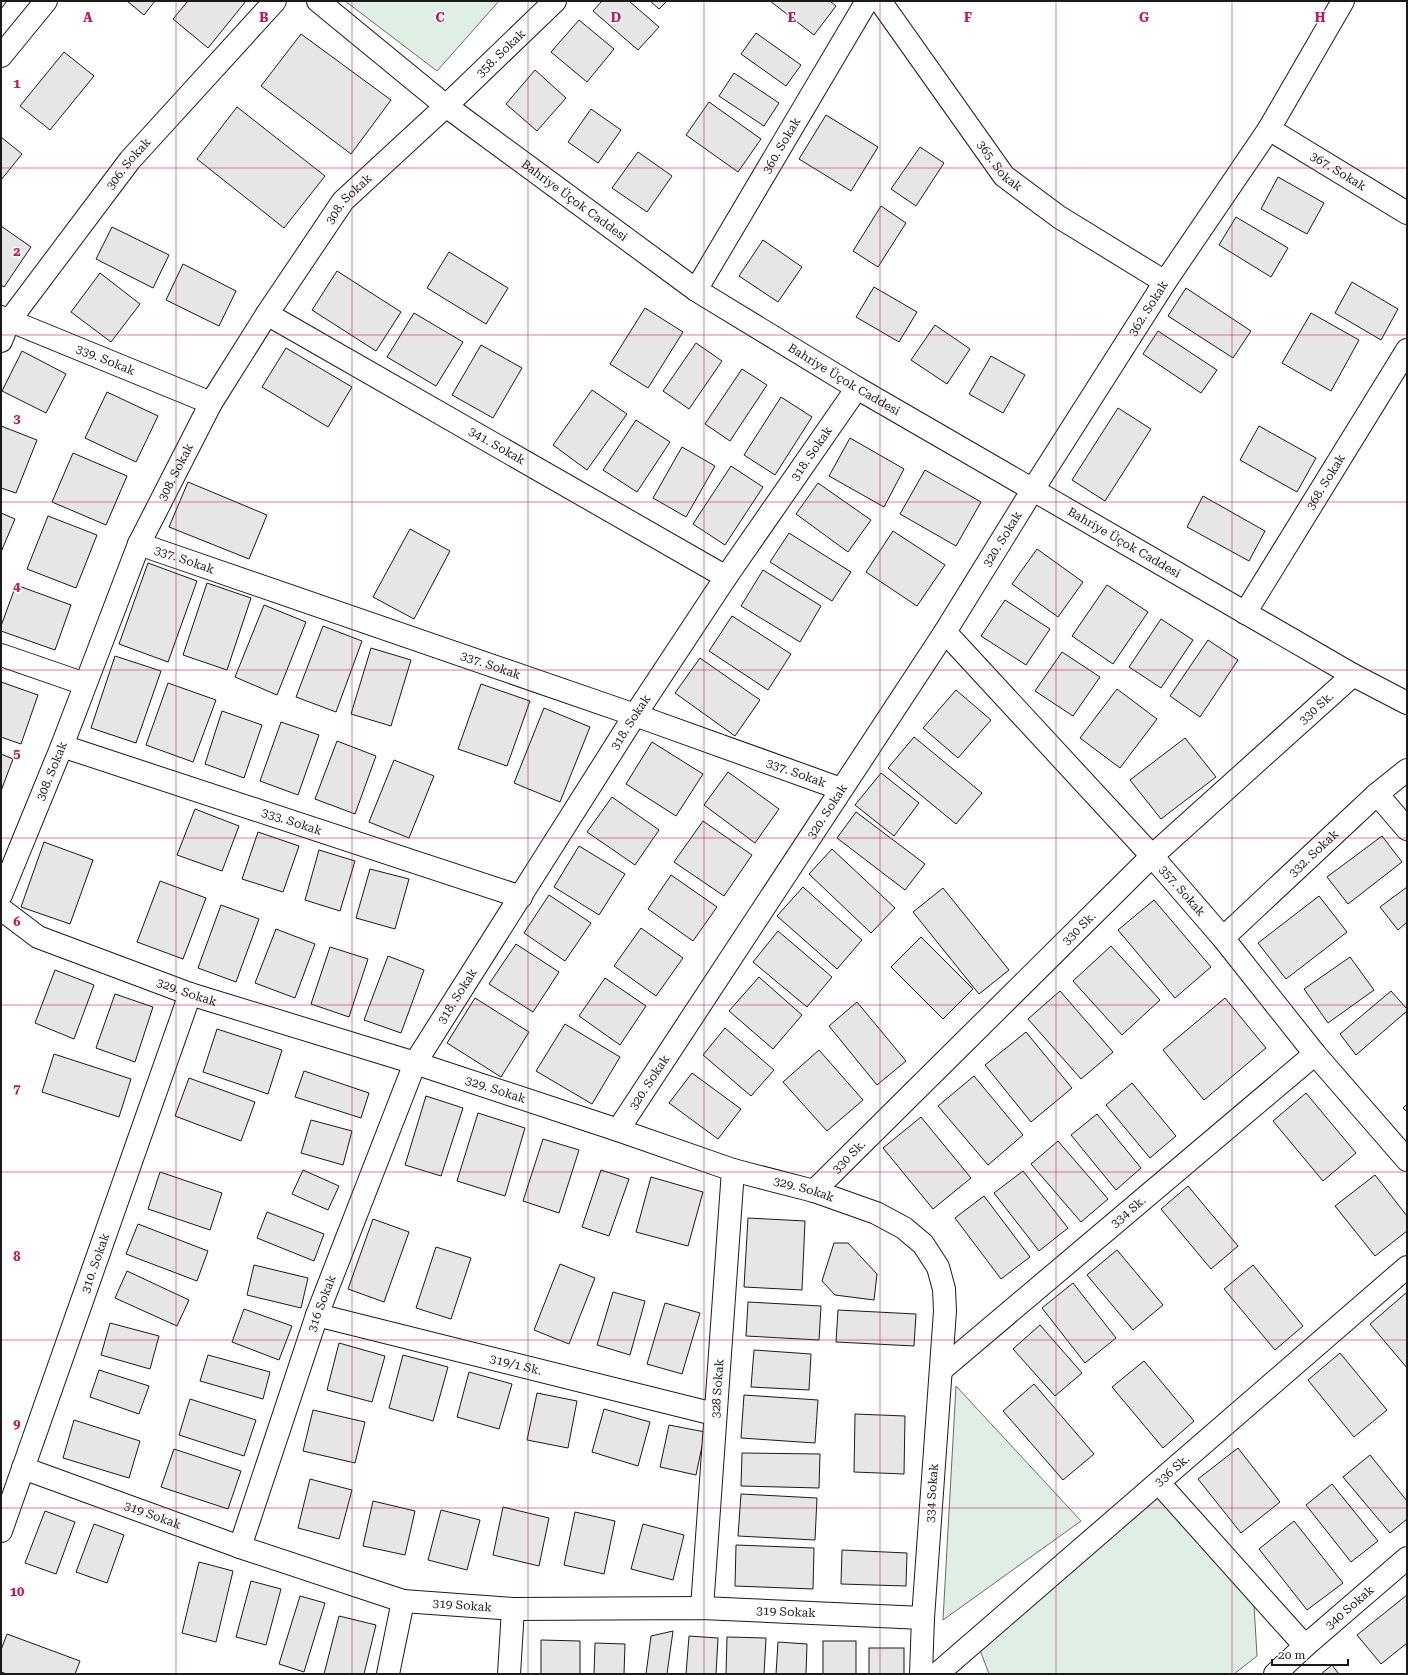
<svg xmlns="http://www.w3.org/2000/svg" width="1408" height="1675" viewBox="0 0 1408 1675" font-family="'Roboto Serif',serif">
<rect width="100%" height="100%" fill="#fff"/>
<g fill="#e0efe3" stroke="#6a6a6a">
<polygon points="345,1 499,1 437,71"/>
<polygon points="956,1386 1081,1521 943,1620"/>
<polygon points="1155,1495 1254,1605 1257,1656 1234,1674 989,1674 980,1650"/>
</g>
<g fill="#e6e6e6" stroke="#1a1a1a">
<polygon points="1,1 7,1 1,9"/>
<polygon points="127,1 155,1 144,15"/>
<polygon points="188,1 246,1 208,48 173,19"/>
<polygon points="602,1 629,1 659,27 638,50 593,11"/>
<polygon points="650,1 667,1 659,9"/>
<polygon points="770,1 830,1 836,6 814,35"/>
<polygon points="579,20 614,49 587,82 551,52"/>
<polygon points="756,33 801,65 786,86 741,54"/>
<polygon points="301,34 391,100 351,154 261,86"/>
<polygon points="64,52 94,76 50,130 20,106"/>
<polygon points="535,70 566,98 537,131 506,104"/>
<polygon points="734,73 779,103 764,126 719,96"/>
<polygon points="709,102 761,139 738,172 686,135"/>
<polygon points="237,107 325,176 284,228 197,159"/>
<polygon points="591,109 621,130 598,163 568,142"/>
<polygon points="826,115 878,147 851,191 799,159"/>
<polygon points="1,137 22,154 1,180"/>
<polygon points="920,147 944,163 916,206 891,189"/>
<polygon points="638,152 672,176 647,212 612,188"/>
<polygon points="1278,177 1324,203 1307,234 1261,209"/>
<polygon points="881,206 906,223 878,267 853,251"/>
<polygon points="1236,217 1288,248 1271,277 1219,245"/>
<polygon points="1,226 31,247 4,287 1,285"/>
<polygon points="112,227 169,255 153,288 96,259"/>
<polygon points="763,240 802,267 778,302 739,276"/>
<polygon points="449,252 508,288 486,324 427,288"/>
<polygon points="183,264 236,291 219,326 166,300"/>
<polygon points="337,271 401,312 376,351 312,310"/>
<polygon points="100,273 140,304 111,342 71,312"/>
<polygon points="1352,282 1398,309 1381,340 1335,313"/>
<polygon points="874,287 917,312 899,342 856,317"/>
<polygon points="1186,288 1251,331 1233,358 1168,316"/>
<polygon points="645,308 683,332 648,388 610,364"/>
<polygon points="414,313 463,342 436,386 387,357"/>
<polygon points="1311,313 1359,340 1331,391 1282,363"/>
<polygon points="935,325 970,349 947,384 911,360"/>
<polygon points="1158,331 1217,370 1201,393 1143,354"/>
<polygon points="696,343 722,361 689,409 663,391"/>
<polygon points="481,345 522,368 493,418 452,395"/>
<polygon points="286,348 352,387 328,427 262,387"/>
<polygon points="22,351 66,374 46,413 2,391"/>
<polygon points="991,356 1025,375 1003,413 969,394"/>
<polygon points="742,369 767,385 730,441 705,424"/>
<polygon points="592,390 627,414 587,470 553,445"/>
<polygon points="107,392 158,416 136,462 85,438"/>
<polygon points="781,397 812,417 775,475 744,455"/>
<polygon points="1118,408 1151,429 1105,501 1072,480"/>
<polygon points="636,420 670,442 637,492 603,470"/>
<polygon points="1,426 37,440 16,493 1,488"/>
<polygon points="1259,426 1316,458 1297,492 1240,460"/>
<polygon points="850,438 904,469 884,507 829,476"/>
<polygon points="682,447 715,466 686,517 653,498"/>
<polygon points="73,453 127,476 106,525 52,502"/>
<polygon points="731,466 763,487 725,545 693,524"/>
<polygon points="925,470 981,502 956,546 900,514"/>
<polygon points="188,482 267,515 249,559 169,527"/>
<polygon points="818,483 871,520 848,552 796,514"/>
<polygon points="1203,496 1265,531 1249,561 1187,527"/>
<polygon points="1,513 15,519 1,552"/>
<polygon points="48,516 97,535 76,588 27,569"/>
<polygon points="410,529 450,551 414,619 373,597"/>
<polygon points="893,531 945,565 917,606 866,572"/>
<polygon points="789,533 851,572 832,601 770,562"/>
<polygon points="1037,549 1083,582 1058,617 1012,584"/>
<polygon points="148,563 197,581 168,662 119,644"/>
<polygon points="763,570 821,606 800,642 741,606"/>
<polygon points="207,583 251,598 227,670 183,655"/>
<polygon points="16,585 71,605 55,650 1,631 1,626"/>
<polygon points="1107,585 1148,612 1113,664 1072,636"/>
<polygon points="1005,600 1050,629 1026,665 981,636"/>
<polygon points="264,605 306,622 277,695 235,677"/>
<polygon points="732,616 791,654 768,690 709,651"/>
<polygon points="1161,619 1193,640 1161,688 1129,667"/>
<polygon points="323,626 362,641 336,712 296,697"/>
<polygon points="1208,640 1238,660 1200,717 1170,696"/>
<polygon points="371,648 411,660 391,726 351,714"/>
<polygon points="1062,652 1100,677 1073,716 1035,691"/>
<polygon points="115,656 161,671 136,743 91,728"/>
<polygon points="700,658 760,700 735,736 675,693"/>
<polygon points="1,682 38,695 21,744 1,737"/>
<polygon points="168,683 216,700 193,762 146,745"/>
<polygon points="481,684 530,701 507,766 458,749"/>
<polygon points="1117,689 1157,719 1120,768 1080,738"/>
<polygon points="956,690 991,720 958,758 923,728"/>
<polygon points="544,708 590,727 560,802 514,783"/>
<polygon points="222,711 262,725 244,778 205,764"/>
<polygon points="281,722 319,735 298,795 260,781"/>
<polygon points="914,737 982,793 956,824 888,768"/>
<polygon points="1185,738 1216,777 1161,819 1130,780"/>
<polygon points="337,741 376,756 355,814 315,799"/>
<polygon points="652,742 703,774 676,816 626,784"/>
<polygon points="1,754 13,759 1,791"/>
<polygon points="394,760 434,776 409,838 369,822"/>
<polygon points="728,772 779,809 755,843 704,805"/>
<polygon points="881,773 919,803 894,836 855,805"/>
<polygon points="612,797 659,830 635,865 587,832"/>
<polygon points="195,809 239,826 222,871 177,855"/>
<polygon points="856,812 925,864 905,890 837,838"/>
<polygon points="703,821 752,855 724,896 674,862"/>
<polygon points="258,832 299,846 283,892 242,879"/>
<polygon points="1382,836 1402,862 1348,904 1327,877"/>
<polygon points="44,842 93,860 70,924 21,907"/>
<polygon points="579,846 625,874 599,915 554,887"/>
<polygon points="832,849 895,908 871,933 809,874"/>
<polygon points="319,850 355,861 340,911 305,900"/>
<polygon points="370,869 409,879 395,929 356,918"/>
<polygon points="671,875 717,907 693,941 648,909"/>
<polygon points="160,881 206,898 183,959 137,942"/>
<polygon points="803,887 862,940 837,969 777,916"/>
<polygon points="1407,887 1407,922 1398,930 1380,907"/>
<polygon points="943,888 1009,970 979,994 913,912"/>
<polygon points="549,895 591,923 565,961 524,933"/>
<polygon points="1319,896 1347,932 1286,979 1258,943"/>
<polygon points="1154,900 1211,967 1175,998 1118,930"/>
<polygon points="221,905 259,919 236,982 198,968"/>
<polygon points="641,928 683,958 656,996 614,966"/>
<polygon points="276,929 315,944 295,998 255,983"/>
<polygon points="778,931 832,977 807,1007 753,962"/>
<polygon points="921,937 973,989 943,1019 891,967"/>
<polygon points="516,944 559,972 533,1012 489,984"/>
<polygon points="1111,946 1160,1000 1122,1035 1073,981"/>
<polygon points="330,947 368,959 349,1017 311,1004"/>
<polygon points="388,956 424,970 401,1033 364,1020"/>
<polygon points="1350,957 1374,990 1328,1023 1304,989"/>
<polygon points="55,970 94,985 74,1039 35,1023"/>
<polygon points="759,977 802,1015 773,1049 729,1011"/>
<polygon points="605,978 646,1006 620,1045 579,1016"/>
<polygon points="1060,991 1113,1052 1081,1079 1028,1019"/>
<polygon points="1391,991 1407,1009 1407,1011 1356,1055 1340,1034"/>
<polygon points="115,994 153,1007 135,1062 96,1048"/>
<polygon points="475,998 529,1032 501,1077 447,1043"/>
<polygon points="1225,998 1266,1048 1204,1100 1163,1050"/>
<polygon points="857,1002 906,1061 877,1085 829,1026"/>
<polygon points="565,1024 620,1057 592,1104 536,1071"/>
<polygon points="725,1028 774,1070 751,1096 703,1055"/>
<polygon points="217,1029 282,1050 268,1094 203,1072"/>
<polygon points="1026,1032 1072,1088 1031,1122 985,1065"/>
<polygon points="819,1050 863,1100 827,1131 783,1082"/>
<polygon points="54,1054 131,1079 119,1117 42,1092"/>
<polygon points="304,1071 369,1093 361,1118 295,1097"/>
<polygon points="692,1073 741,1109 718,1139 669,1103"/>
<polygon points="974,1076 1023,1135 988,1165 938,1106"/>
<polygon points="189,1078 255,1102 241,1141 175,1116"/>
<polygon points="1132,1083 1176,1136 1150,1158 1106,1105"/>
<polygon points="1306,1093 1356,1153 1323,1181 1273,1121"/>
<polygon points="426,1096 463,1108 441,1176 405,1165"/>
<polygon points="1407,1104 1407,1112 1403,1108"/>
<polygon points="478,1113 525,1128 505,1196 457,1181"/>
<polygon points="1097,1114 1141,1168 1116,1190 1071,1135"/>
<polygon points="921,1117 971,1178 933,1209 883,1148"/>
<polygon points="311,1120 352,1131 343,1165 301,1153"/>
<polygon points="543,1139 579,1150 559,1213 523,1201"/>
<polygon points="1058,1141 1108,1199 1081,1222 1031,1164"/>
<polygon points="303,1170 339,1186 328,1210 292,1194"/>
<polygon points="601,1170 629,1179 609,1236 582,1227"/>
<polygon points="1023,1171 1068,1228 1039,1251 994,1193"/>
<polygon points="160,1172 222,1193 210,1230 148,1209"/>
<polygon points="1375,1175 1407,1216 1407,1231 1375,1256 1335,1206"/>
<polygon points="651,1177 703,1192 688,1246 636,1232"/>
<polygon points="1188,1186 1238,1246 1211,1269 1161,1209"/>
<polygon points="984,1196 1030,1257 1001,1279 955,1218"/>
<polygon points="267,1212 324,1234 314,1261 257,1238"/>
<polygon points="748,1218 805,1221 802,1290 744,1287"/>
<polygon points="373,1219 409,1232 384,1302 348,1289"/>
<polygon points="138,1224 208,1251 197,1281 126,1254"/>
<polygon points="834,1243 848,1243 877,1274 874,1300 835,1295 822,1281"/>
<polygon points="436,1247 471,1258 451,1319 416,1308"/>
<polygon points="1117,1250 1163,1305 1133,1330 1087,1275"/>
<polygon points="560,1264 595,1278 569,1344 534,1330"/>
<polygon points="254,1265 308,1278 301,1308 247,1295"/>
<polygon points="1253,1265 1303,1326 1275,1350 1224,1289"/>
<polygon points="127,1271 189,1300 177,1326 115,1298"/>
<polygon points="1073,1283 1116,1338 1085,1363 1042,1308"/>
<polygon points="613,1292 645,1301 630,1355 597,1345"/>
<polygon points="1406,1293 1407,1293 1407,1368 1370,1324"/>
<polygon points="748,1302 821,1306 819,1340 746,1336"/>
<polygon points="665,1303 700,1313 682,1374 647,1364"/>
<polygon points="244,1309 292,1326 279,1360 232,1342"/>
<polygon points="838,1310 916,1314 914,1346 836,1342"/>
<polygon points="110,1323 159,1336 150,1369 101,1355"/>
<polygon points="1040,1325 1082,1373 1055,1396 1013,1349"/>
<polygon points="339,1343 385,1356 372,1402 327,1390"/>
<polygon points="754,1350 811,1354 809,1390 751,1387"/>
<polygon points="1340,1353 1387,1410 1354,1437 1308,1380"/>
<polygon points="208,1355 270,1372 263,1399 200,1381"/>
<polygon points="403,1355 448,1367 433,1421 389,1408"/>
<polygon points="1144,1361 1194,1421 1163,1448 1112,1387"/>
<polygon points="99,1370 149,1386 139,1414 90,1397"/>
<polygon points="469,1372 512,1384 499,1429 457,1417"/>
<polygon points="1034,1384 1094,1454 1063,1480 1003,1411"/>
<polygon points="537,1393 577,1401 568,1448 527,1440"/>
<polygon points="744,1395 818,1400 815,1443 741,1438"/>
<polygon points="190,1399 256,1420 244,1456 179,1435"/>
<polygon points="604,1409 650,1422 638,1466 592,1452"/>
<polygon points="313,1410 365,1422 355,1463 303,1451"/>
<polygon points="855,1414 905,1416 904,1474 854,1472"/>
<polygon points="74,1420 140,1441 129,1478 63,1458"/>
<polygon points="669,1425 705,1432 696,1475 660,1467"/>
<polygon points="1238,1448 1280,1502 1241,1533 1198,1479"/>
<polygon points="174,1449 241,1471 228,1509 161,1487"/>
<polygon points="742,1453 820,1454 819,1488 741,1486"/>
<polygon points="1370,1455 1407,1501 1407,1519 1390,1533 1343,1477"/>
<polygon points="310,1479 352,1490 339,1539 298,1528"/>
<polygon points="1332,1484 1378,1541 1351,1562 1306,1505"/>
<polygon points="741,1494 817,1498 815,1540 738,1536"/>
<polygon points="373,1501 415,1511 405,1555 363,1546"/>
<polygon points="503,1507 549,1518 539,1566 493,1555"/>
<polygon points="441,1510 480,1520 467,1570 428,1560"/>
<polygon points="45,1511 75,1522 56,1574 25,1563"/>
<polygon points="575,1512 615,1521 604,1574 564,1565"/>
<polygon points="1294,1521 1343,1583 1307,1610 1259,1549"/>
<polygon points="94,1524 124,1535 107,1583 76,1572"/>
<polygon points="643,1524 684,1535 673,1580 631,1569"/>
<polygon points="736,1545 814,1548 813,1589 735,1586"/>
<polygon points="842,1550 907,1553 906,1586 841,1584"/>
<polygon points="199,1562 233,1571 216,1642 182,1633"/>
<polygon points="251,1581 281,1589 266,1645 236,1637"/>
<polygon points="1407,1595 1407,1643 1381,1664 1357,1635"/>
<polygon points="300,1596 325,1603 304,1672 279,1664"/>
<polygon points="339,1616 376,1625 364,1674 324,1674"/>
<polygon points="673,1631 667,1674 646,1674 651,1636"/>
<polygon points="7,1634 80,1661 75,1674 7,1674 1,1672 1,1650"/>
<polygon points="689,1636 718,1638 716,1674 686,1674"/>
<polygon points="727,1637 766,1638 764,1674 726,1674"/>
<polygon points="541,1640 580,1641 580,1674 541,1674"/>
<rect x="823" y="1641" width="33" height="33"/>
<polygon points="778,1642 807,1644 806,1674 776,1674"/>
<polygon points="595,1643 625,1644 624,1674 594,1674"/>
<rect x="869" y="1648" width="35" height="26"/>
<polygon points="1332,1665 1339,1674 1321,1674"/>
</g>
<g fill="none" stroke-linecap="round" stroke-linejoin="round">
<defs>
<g id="street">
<path id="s1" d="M880,1l124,175 55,41 106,65"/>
<polyline points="1,56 46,1"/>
<path id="s2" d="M1269,129l138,84"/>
<path id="s3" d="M696,290l171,-289"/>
<path id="s4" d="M267,314l459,263"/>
<path id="s5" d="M1,317l210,86"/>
<path id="s6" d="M1,341l8,-20 121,-161 145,-159"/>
<path id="s7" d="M139,544l496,171 206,74"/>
<path id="s8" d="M1245,613l162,-263"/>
<path id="s9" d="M945,632l207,224 71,82 92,116 92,106"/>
<polyline points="1,655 85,684"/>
<path id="s10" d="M62,746l459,151"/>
<polyline points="1377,794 1407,829"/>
<path id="s11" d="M1,895l61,-149 77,-202 72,-141 56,-89 76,-113 103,-95 109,-105"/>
<path id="s12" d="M1,909l37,28 152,57 225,69 203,67 115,40 81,21 62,22 28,15 19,16 15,23 6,22 1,22 -22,307 -2,56"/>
<path id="s13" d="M1223,938l154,-144 30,-24"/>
<path id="s14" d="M618,1130l327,-498 87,-141 133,-209 104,-153 74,-128"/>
<path id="s15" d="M814,1191l338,-335 201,-181"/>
<path id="s16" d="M317,1315l397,99"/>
<path id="s17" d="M941,1370l374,-316"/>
<path id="s18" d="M23,1468l217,79 163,54 110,8 189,-1 221,10"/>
<polyline points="1159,1483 1305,1646"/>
<path id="s19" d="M1,1531l189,-537"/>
<path id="s20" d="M240,1547l77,-232 98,-252 220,-348 91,-138 131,-189"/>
<path id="s21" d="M702,1608l31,-438"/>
<polyline points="388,1674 403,1601"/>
<polyline points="509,1674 513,1609"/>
<path id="s22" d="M937,1674l470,-407"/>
<path id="s23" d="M1275,1674l30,-28 102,-88"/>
</g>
<g id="secondary">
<path id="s24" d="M318,1l128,105 250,184 161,98 496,287 54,28"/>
</g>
</defs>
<use href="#street" stroke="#1a1a1a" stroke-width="24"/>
<use href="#secondary" stroke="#1a1a1a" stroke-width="24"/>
<use href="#street" stroke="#fff" stroke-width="22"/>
<use href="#secondary" stroke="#fff" stroke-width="22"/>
</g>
<path fill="none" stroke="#c2185b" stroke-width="1" stroke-opacity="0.55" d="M176,1v1673M352,1v1673M528,1v1673M704,1v1673M880,1v1673M1056,1v1673M1232,1v1673M1,168h1406M1,335h1406M1,502h1406M1,670h1406M1,838h1406M1,1005h1406M1,1172h1406M1,1340h1406M1,1508h1406"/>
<g text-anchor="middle" stroke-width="3" stroke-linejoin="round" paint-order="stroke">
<g font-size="12" fill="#1a1a1a" stroke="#fff">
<text dy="4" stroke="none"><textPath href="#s11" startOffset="993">358. Sokak</textPath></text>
<text dy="4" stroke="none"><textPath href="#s3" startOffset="168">360. Sokak</textPath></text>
<text dy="4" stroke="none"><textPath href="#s6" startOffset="219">306. Sokak</textPath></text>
<text dy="4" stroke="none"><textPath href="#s1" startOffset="204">365. Sokak</textPath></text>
<text dy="4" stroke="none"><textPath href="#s2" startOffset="81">367. Sokak</textPath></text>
<text dy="4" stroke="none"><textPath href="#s11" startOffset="782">308. Sokak</textPath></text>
<text dy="4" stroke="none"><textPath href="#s24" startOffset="325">Bahriye Üçok Caddesi</textPath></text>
<text dy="4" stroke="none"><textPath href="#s14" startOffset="978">362. Sokak</textPath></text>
<text dy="4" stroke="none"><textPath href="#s5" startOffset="113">339. Sokak</textPath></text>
<text dy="4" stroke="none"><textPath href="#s24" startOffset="649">Bahriye Üçok Caddesi</textPath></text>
<text dy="4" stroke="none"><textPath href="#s4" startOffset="265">341. Sokak</textPath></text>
<text dy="4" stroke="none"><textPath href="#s20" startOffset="1242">318. Sokak</textPath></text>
<text dy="4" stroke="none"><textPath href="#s11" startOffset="458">308. Sokak</textPath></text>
<text dy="4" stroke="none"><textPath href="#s8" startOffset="154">368. Sokak</textPath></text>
<text dy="4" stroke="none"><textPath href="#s14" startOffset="705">320. Sokak</textPath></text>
<text dy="4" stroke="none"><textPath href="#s24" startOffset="973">Bahriye Üçok Caddesi</textPath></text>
<text dy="4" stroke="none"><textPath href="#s7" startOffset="48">337. Sokak</textPath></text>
<text dy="4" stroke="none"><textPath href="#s7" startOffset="372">337. Sokak</textPath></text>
<text dy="4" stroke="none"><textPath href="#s15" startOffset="697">330 Sk.</textPath></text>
<text dy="4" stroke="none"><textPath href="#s20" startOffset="918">318. Sokak</textPath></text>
<text dy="4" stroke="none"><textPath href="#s11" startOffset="134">308. Sokak</textPath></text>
<text dy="4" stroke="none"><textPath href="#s7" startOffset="696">337. Sokak</textPath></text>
<text dy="4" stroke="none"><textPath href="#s14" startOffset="381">320. Sokak</textPath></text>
<text dy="4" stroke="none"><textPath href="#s10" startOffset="242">333. Sokak</textPath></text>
<text dy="4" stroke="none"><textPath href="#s13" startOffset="124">332. Sokak</textPath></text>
<text dy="4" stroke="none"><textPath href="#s9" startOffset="351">357. Sokak</textPath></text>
<text dy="4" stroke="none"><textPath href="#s15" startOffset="373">330 Sk.</textPath></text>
<text dy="4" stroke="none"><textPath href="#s12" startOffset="205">329. Sokak</textPath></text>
<text dy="4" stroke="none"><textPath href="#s20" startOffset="594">318. Sokak</textPath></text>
<text dy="4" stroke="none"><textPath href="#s14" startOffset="57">320. Sokak</textPath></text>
<text dy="4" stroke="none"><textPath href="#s12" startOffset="529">329. Sokak</textPath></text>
<text dy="4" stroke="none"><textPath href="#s15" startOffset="49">330 Sk.</textPath></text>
<text dy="4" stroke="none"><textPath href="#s12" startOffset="853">329. Sokak</textPath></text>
<text dy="4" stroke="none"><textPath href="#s17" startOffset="245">334 Sk.</textPath></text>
<text dy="4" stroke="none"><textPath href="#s19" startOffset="284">310. Sokak</textPath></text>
<text dy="4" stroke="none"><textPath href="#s20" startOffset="257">316 Sokak</textPath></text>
<text dy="4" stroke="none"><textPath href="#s16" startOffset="205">319/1 Sk.</textPath></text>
<text dy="4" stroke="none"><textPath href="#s21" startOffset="220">328 Sokak</textPath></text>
<text dy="4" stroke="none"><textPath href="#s22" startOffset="311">336 Sk.</textPath></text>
<text transform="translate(932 1493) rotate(-86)" y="4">334 Sokak</text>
<text dy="4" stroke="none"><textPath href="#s18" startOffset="138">319 Sokak</textPath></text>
<text dy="4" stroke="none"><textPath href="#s18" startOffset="462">319 Sokak</textPath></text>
<text dy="4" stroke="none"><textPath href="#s23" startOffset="100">340 Sokak</textPath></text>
<text dy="4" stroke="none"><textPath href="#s18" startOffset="786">319 Sokak</textPath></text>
</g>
</g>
<g font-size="13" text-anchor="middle" font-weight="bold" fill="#c2185b" stroke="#fff" stroke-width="3" stroke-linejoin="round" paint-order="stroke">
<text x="88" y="22">A</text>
<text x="264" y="22">B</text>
<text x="440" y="22">C</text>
<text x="616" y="22">D</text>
<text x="792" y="22">E</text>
<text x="968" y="22">F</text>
<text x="1144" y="22">G</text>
<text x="1320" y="22">H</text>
<text x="17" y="88">1</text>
<text x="17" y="256">2</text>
<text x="17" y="423">3</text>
<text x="17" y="591">4</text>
<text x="17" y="758">5</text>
<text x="17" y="926">6</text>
<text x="17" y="1093">7</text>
<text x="17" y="1261">8</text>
<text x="17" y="1428">9</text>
<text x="17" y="1596">10</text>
</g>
<rect width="1408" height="1675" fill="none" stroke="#1a1a1a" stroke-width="4"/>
<path d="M1272 1659v6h76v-6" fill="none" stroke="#1a1a1a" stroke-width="2"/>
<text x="1278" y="1659" font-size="12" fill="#1a1a1a" stroke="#ffffff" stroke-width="3" paint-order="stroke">20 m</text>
</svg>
